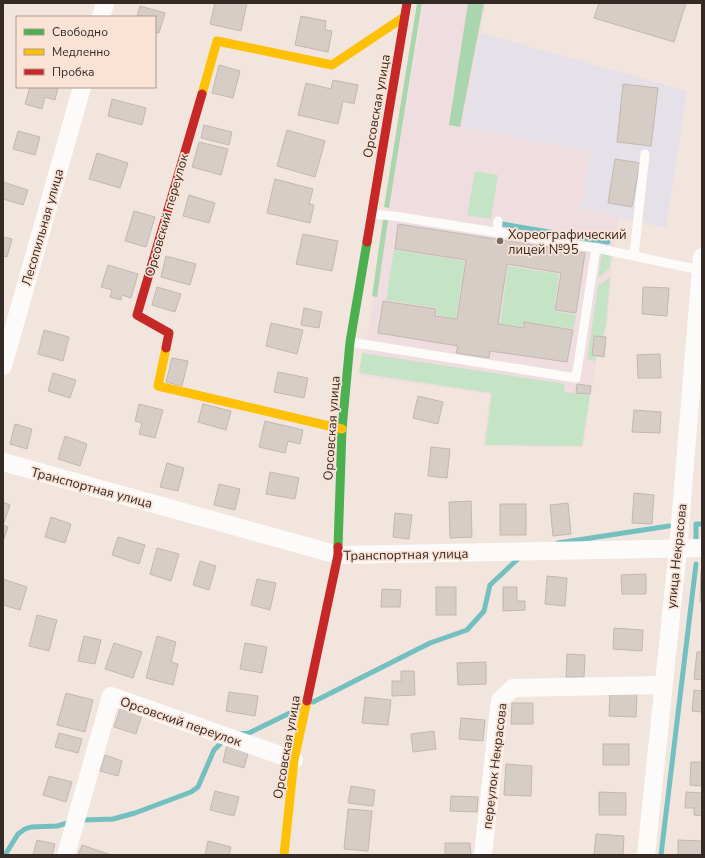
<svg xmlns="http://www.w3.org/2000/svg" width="705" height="858" viewBox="0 0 705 858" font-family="'Nunito Sans',sans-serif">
<rect width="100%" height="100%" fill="#f2e5dd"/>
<polygon fill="#e6e0e8" points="481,33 687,91 666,228 580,208 591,152 462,127"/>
<polygon fill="#f0dddf" points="424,3 486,3 462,127 591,152 580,208 619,217 612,264 607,326 604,337 606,337 604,357 597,356 583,447 484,446 484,436 490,394 360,376"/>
<g fill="#c5e4c5">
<polygon points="475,171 498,175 491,219 467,215"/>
<polygon points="394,250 465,261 456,318 437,315 437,308 386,300"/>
<polygon points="602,251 611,253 610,268 598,278"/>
<polygon points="508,266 559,274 554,311 576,315 573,329 524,322 523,327 500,324"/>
<polygon points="610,277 606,326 603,336 593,336 592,355 596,356 596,361 587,360 598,286"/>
<polygon points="362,353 565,384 564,392 590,395 582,446 485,445 492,393 359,373"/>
</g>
<g fill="#aad6af">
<polygon points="417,3 422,3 389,208 384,207"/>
<polygon points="468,3 484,3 460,127 449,125"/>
<polygon points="383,219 388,220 377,297 372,296"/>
<polygon points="516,230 594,242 594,244 515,232"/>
</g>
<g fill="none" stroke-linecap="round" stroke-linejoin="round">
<g stroke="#74bfc0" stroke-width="5">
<polyline points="502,224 608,242"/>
<polyline points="558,543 669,526"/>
<polyline points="696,544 696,524 702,524"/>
<polyline points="313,702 430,643 467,630 484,611 490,585 520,557"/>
<polyline points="240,734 249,733 298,709"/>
<polyline points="83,820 113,819 135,813 191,792 198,787 214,750 225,739"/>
<polyline points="5,855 18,834 25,829 31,827 57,826 71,822"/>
<polyline points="661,855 696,564"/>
</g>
</g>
<g fill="#d6cdc6" stroke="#c2b8b2">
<polygon points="215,3 247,3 241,31 210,24"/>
<polygon points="599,3 686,3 674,42 594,18"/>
<polygon points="140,6 165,13 159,33 155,32 155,17 137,17"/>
<polygon points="301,16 326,21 325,30 332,31 328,52 295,45"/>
<polygon points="219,65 240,71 233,98 212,93"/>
<polygon points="333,80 358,85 354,104 343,101 338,124 298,115 306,83 331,89"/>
<polygon points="623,84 658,88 651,146 617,142"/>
<polygon points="30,87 58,87 55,100 45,97 42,109 25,104"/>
<polygon points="112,99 146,108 142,125 108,116"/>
<polygon points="204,125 232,132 229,145 201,138"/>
<polygon points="287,130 325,141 315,177 277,166"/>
<polygon points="18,131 40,137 35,155 13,149"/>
<polygon points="199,142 228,149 221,175 192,167"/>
<polygon points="97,153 128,163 120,188 89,179"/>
<polygon points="615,159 640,163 632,207 608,203"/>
<polygon points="275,179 313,189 309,204 314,205 310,223 267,213"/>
<polygon points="3,182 28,190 23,205 3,199"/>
<polygon points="189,195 215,203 209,223 183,216"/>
<polygon points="134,211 155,217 146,247 125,241"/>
<polygon points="398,224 585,253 576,313 555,310 561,273 507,264 498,324 524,328 524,322 573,330 567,362 490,351 489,358 456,353 458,346 378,333 383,301 436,309 435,316 457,319 466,260 395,249"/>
<polygon points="303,234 338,241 332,271 296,264"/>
<polygon points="3,237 12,239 7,257 3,256"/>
<polygon points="166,256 196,264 190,285 161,277"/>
<polygon points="108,265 138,274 131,298 122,295 121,300 110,297 112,290 101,287"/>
<polygon points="157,287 181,294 175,312 152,305"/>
<polygon points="643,287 669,288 667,316 642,314"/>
<polygon points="304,308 322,312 319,328 301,325"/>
<polygon points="271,323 303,330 297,354 266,346"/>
<polygon points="44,330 69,337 63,361 38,354"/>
<polygon points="594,336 606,337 604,357 592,355"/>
<polygon points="660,354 661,378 638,378 637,355"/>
<polygon points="172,358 188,361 182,386 166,382"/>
<polygon points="278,372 308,378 304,398 274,392"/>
<polygon points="53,373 76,380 70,398 48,391"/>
<polygon points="577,384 591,386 590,394 576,393"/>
<polygon points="418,396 443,402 438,424 413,418"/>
<polygon points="139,404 163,410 155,438 139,434 142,423 135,421"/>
<polygon points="203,404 231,411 226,430 198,422"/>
<polygon points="634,410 661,412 660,433 632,432"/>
<polygon points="265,421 303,430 300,444 288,441 285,453 259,447"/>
<polygon points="15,424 32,429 27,449 10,444"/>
<polygon points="65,436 87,444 80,466 58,459"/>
<polygon points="431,447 450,449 447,478 428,476"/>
<polygon points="167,463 184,468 178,491 160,487"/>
<polygon points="270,472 299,478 295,499 266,494"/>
<polygon points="219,484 240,489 235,510 214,505"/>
<polygon points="634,493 654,495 652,524 632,523"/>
<polygon points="471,501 472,537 450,538 449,502"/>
<polygon points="3,502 10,505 3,525 8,527 4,539 3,539"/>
<polygon points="568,503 571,534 553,536 550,505"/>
<rect x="500" y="504" width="26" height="31"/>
<polygon points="395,513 412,515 409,539 393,537"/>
<polygon points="51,517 71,524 65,543 45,537"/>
<polygon points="118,537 145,545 139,564 112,555"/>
<polygon points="157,548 179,554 171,581 150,574"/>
<polygon points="200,561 216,566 209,590 193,585"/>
<polygon points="701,570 702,570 702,602 700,602"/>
<polygon points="646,574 646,594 622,594 621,575"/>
<polygon points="547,576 567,578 565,606 545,604"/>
<polygon points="3,579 27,587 20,610 3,605"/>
<polygon points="257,579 276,583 270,610 251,605"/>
<rect x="436" y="587" width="20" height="28"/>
<polygon points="503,587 517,587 517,601 525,601 525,610 503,611"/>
<polygon points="382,589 401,590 400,607 381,607"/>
<polygon points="37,615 57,620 49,651 29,646"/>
<polygon points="614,628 643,630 642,651 613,649"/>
<polygon points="84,636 101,640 95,664 78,661"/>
<polygon points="157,636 176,642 171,662 178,664 173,685 146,678"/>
<polygon points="114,643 142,652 133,678 105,669"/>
<polygon points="245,643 267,647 262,673 240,669"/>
<polygon points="697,652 702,652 702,680 694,679"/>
<polygon points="567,654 585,655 584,677 566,677"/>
<polygon points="486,662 486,684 458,685 457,663"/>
<polygon points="401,671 414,671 415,695 392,696 392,681 401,681"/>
<polygon points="694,690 702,691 702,712 692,711"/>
<polygon points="229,692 258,696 255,716 226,711"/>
<polygon points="610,692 637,693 636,717 609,716"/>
<polygon points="66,693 93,700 85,732 57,725"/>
<polygon points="365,697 391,700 388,725 362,723"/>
<polygon points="512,703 533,703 533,724 511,724"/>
<polygon points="120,709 142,715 136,734 114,727"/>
<polygon points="461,718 485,720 483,741 459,739"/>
<polygon points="434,731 436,749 413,752 411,734"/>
<polygon points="59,733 82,739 78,753 55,747"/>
<polygon points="227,744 249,750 244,768 223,762"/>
<rect x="603" y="744" width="26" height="21"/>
<polygon points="105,755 122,761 118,776 100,771"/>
<polygon points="691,762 702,762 702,786 690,785"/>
<polygon points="506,764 532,766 531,796 504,795"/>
<polygon points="49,776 72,782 66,802 43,795"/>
<polygon points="351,786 375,790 373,806 348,803"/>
<polygon points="215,791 239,797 234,816 210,810"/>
<polygon points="599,792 626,793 626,815 599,815"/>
<polygon points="686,792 702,793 702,816 694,815 694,808 685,808"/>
<polygon points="451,796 478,797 477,812 450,811"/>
<polygon points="348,809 372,811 368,851 344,849"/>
<polygon points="596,834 624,836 623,855 594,855"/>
<polygon points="37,840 55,844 52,855 33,855"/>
<polygon points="678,840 702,841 702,855 678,855"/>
<polygon points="208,841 231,847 229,855 205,855"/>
<polygon points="445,843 470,843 471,855 445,855"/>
<polygon points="82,845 111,855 78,855"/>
</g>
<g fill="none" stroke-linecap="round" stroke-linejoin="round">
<g stroke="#fdfbfa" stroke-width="9">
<polyline points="371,214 394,216 596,248 700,270"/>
<polyline points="497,232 498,221"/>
<polyline points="634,255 645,154"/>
<polyline points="350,342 576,378 596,248"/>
</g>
<g stroke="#fdfbfa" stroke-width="18">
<polyline points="101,17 105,3"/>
<polyline points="3,366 82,87"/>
<polyline points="3,462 338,555 702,548"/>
<polyline points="66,855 111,696 294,760"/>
<polyline points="483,855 500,700 513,688 663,685"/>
<polyline points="646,855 678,549 702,257"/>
</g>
<polyline stroke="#4caf50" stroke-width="9" points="338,547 342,429 350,342 367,242"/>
<g stroke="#ffc107" stroke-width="9">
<polyline points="202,94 217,41 332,65 404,17"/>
<polyline points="166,348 158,386 342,429"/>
<polyline points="284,855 294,760 307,701"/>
</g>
<g stroke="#c62828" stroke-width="9">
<polyline points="367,242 407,3"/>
<polyline points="166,348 169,333 137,315 202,94"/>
<polyline points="307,701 338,555 338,547"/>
</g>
</g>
<circle fill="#766c66" stroke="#fae2d5" stroke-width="1.5" cx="500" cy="241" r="4"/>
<g text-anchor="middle" stroke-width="3.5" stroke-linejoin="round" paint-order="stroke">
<g font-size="13" fill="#342b26" stroke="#fae2d5">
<text transform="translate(376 106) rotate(-80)" y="5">Орсовская улица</text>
<text transform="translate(166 215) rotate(-74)" y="5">Орсовский переулок</text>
<text transform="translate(42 227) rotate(-74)" y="5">Лесопильная улица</text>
<text transform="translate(331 428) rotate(-86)" y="5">Орсовская улица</text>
<text transform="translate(92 487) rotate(15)" y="5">Транспортная улица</text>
<text transform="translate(406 554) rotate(-1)" y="5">Транспортная улица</text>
<text transform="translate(676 556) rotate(-84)" y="5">улица Некрасова</text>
<text transform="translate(181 721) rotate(19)" y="5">Орсовский переулок</text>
<text transform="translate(286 747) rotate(-80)" y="5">Орсовская улица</text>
<text transform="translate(494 766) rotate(-83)" y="5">переулок Некрасова</text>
</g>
<g font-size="13" fill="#342b26" stroke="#fae2d5" text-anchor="start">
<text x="508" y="239">Хореографический<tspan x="508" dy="15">лицей №95</tspan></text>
</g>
</g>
<rect width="705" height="858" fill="none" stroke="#342b26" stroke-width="8"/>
<rect x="16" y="16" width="140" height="72" fill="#fae2d5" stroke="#ab998f"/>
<rect x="24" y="29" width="20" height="6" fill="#4caf50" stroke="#ab998f"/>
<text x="52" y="36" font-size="12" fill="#342b26">Свободно</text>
<rect x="24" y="49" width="20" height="6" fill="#ffc107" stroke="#ab998f"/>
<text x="52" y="56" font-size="12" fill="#342b26">Медленно</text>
<rect x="24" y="69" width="20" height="6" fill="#c62828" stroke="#ab998f"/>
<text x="52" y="76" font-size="12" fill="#342b26">Пробка</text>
</svg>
